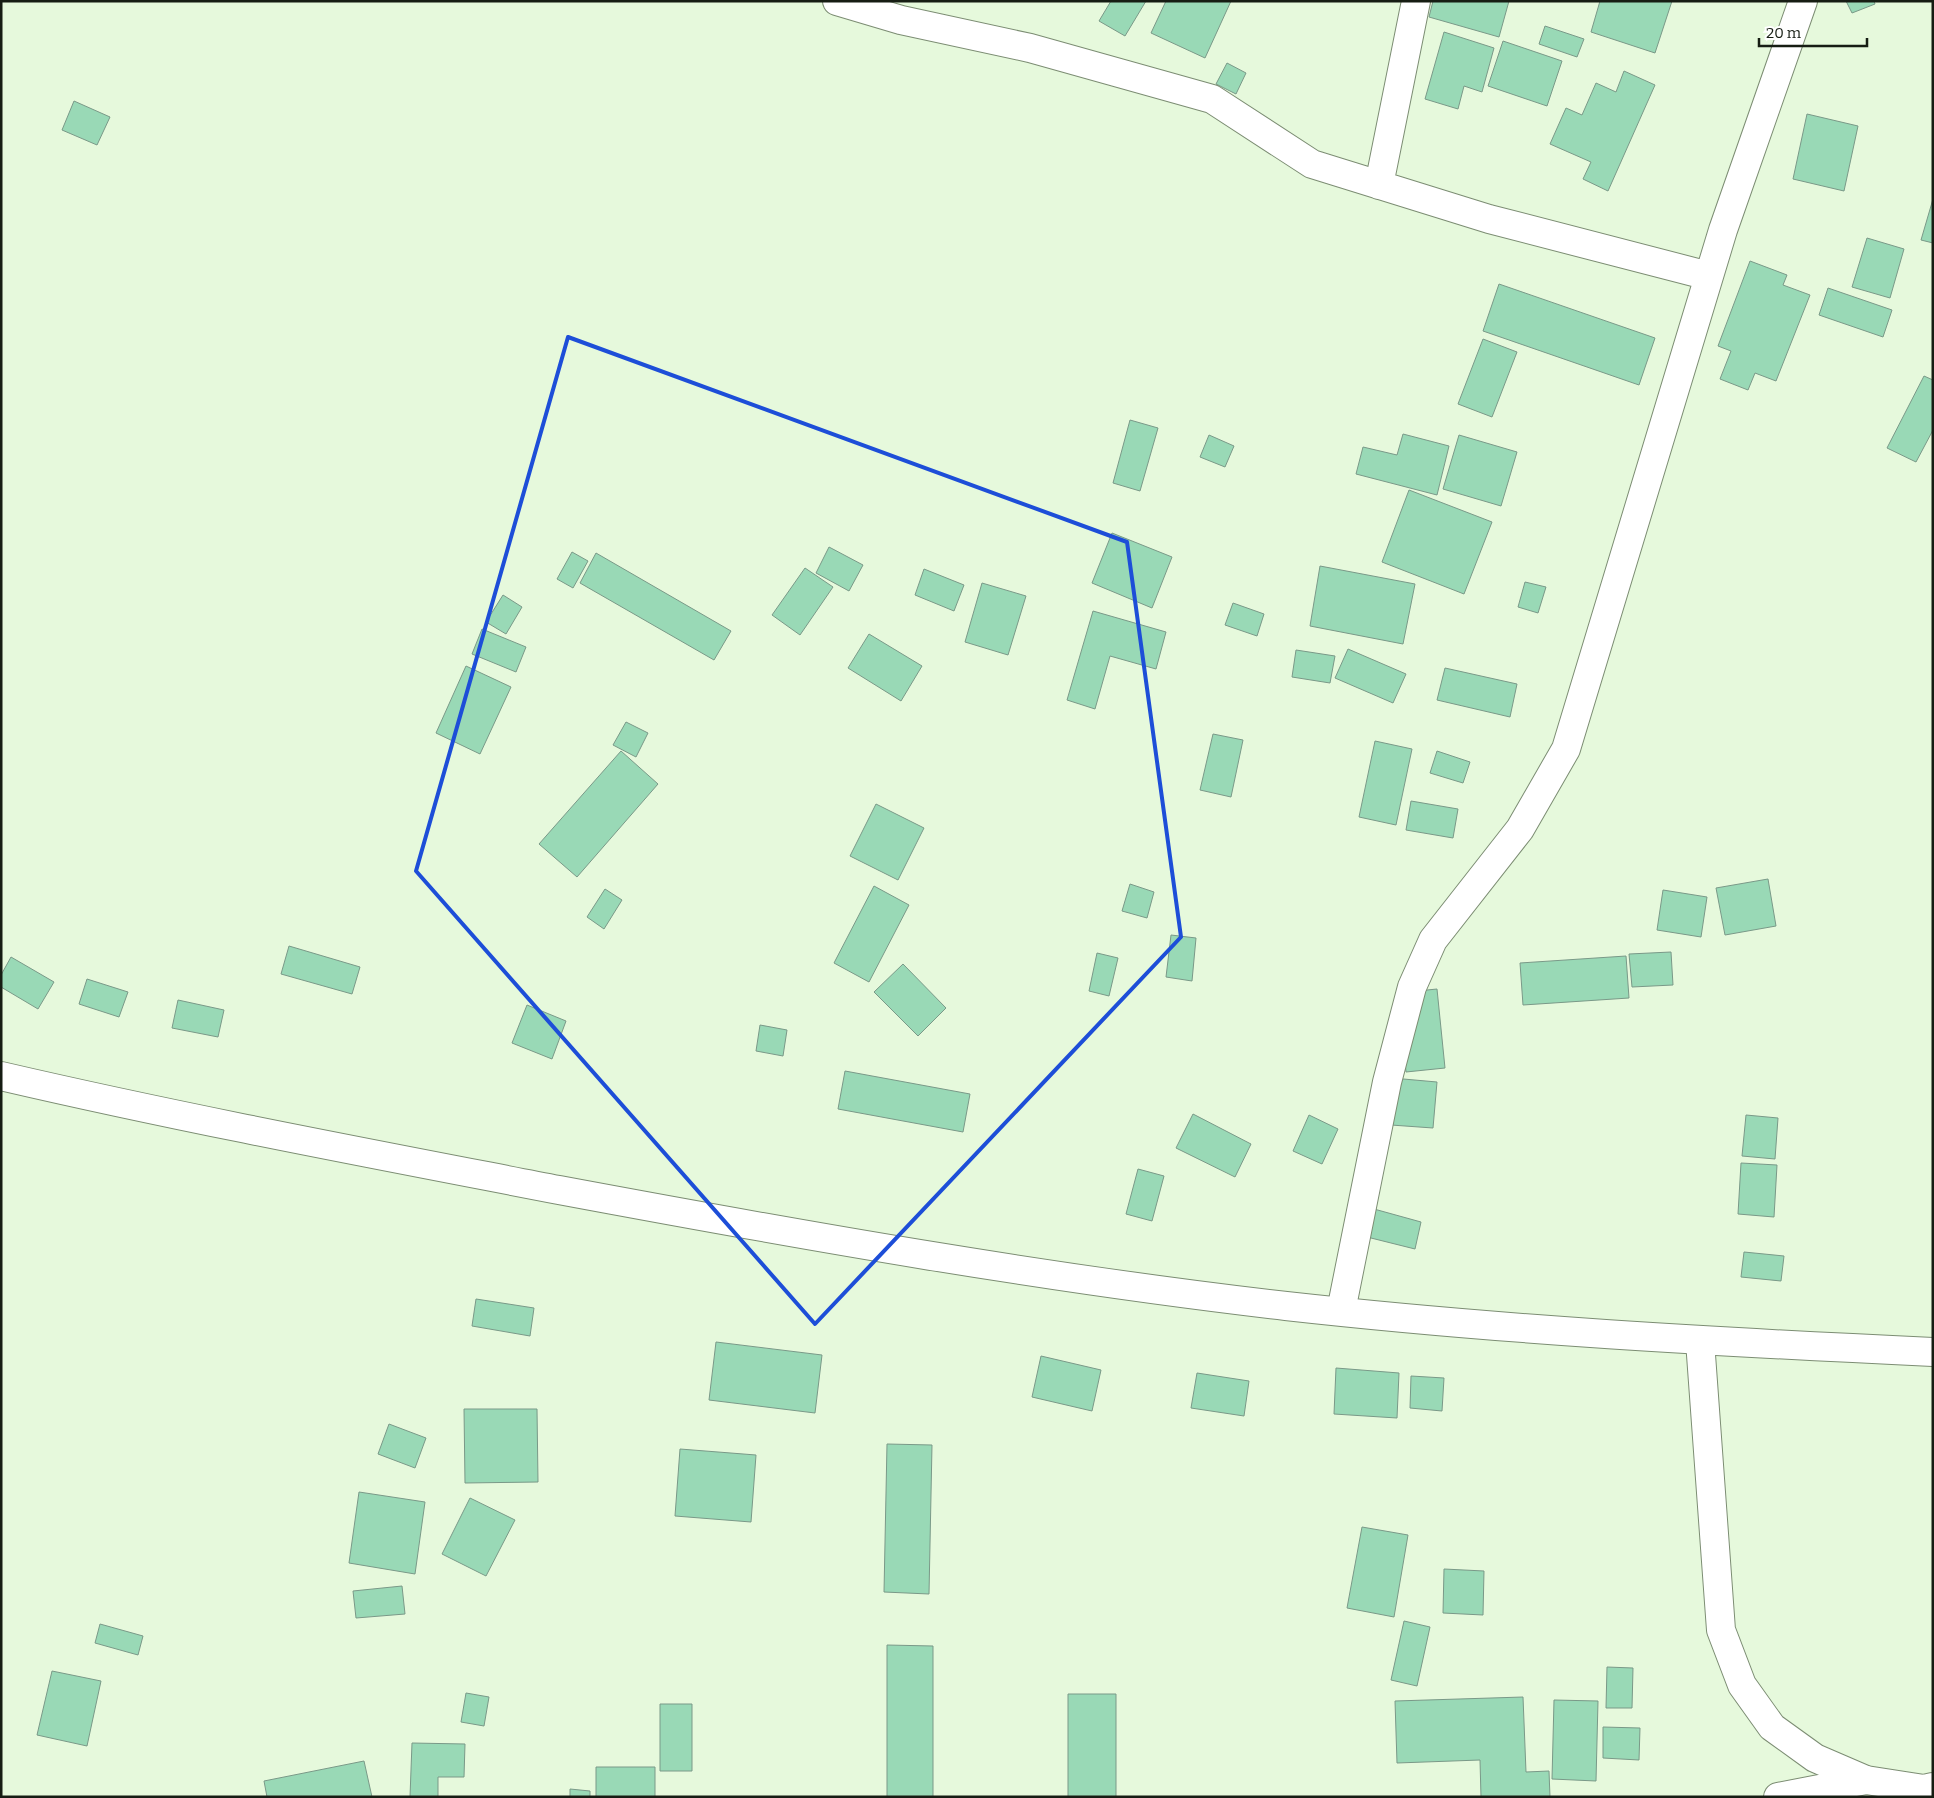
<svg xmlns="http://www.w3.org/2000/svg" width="1934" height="1798" font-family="Bitter,serif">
  <rect width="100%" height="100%" fill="#e6f9dc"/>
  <path fill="#99d9b6" stroke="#7a9988" d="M 1111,1 L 1146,1 L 1125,36 L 1099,21 Z
    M 1166,1 L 1231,1 L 1205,58 L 1151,33 Z
    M 1433,1 L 1509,1 L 1499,37 L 1429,17 Z
    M 1600,1 L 1672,1 L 1655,53 L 1591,32 Z
    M 1846,1 L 1874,1 L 1875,4 L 1852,13 Z
    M 1545,26 L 1584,39 L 1577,57 L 1539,44 Z
    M 1444,32 L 1494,48 L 1482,92 L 1464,86 L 1458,109 L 1425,99 Z
    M 1503,41 L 1562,61 L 1547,106 L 1488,86 Z
    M 1227,63 L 1246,73 L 1236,94 L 1216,84 Z
    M 1624,71 L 1655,85 L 1608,191 L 1583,179 L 1591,162 L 1550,144 L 1566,108 L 1582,115 L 1596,83 L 1616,92 Z
    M 74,101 L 110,117 L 97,145 L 62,130 Z
    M 1807,114 L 1858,126 L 1844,191 L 1793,179 Z
    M 1933,199 L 1933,243 L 1921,240 Z
    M 1867,238 L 1904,249 L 1890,298 L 1852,287 Z
    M 1750,261 L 1787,275 L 1783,285 L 1810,295 L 1776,381 L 1755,373 L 1748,390 L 1720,379 L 1731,351 L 1718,346 Z
    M 1499,284 L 1655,338 L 1639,385 L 1483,331 Z
    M 1828,288 L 1892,310 L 1883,337 L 1819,315 Z
    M 1483,339 L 1517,352 L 1492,417 L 1458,404 Z
    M 1924,376 L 1933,380 L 1933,430 L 1916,462 L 1887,448 Z
    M 1130,420 L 1158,428 L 1140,491 L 1113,483 Z
    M 1403,434 L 1449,446 L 1437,495 L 1356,474 L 1363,447 L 1397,455 Z
    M 1209,435 L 1234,446 L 1225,467 L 1200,457 Z
    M 1459,435 L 1517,452 L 1501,506 L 1443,489 Z
    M 1409,490 L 1492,522 L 1464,594 L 1382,562 Z
    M 1112,533 L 1172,557 L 1152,608 L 1092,583 Z
    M 829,547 L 863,565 L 849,591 L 816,573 Z
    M 572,552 L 588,561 L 573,588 L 557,579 Z
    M 596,553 L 731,631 L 714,660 L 580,583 Z
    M 1320,566 L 1415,584 L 1403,644 L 1310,626 Z
    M 805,568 L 833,587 L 800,635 L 772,615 Z
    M 924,569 L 964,585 L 954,611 L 915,595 Z
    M 1525,582 L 1546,587 L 1538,613 L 1518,607 Z
    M 982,583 L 1026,596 L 1008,655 L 965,642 Z
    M 503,595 L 522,607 L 506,634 L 486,622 Z
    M 1233,603 L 1264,614 L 1257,636 L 1225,625 Z
    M 1093,611 L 1166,632 L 1156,669 L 1110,656 L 1095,709 L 1067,700 Z
    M 482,629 L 526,647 L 516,672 L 472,654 Z
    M 869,634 L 922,666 L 901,701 L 848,668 Z
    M 1348,649 L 1406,674 L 1393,703 L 1335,678 Z
    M 1296,650 L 1335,656 L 1330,683 L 1292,677 Z
    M 466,666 L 511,687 L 480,754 L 436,733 Z
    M 1445,668 L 1517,684 L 1510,717 L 1437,700 Z
    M 626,722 L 648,733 L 636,757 L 613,745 Z
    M 1213,734 L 1243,740 L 1231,797 L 1200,790 Z
    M 1375,741 L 1412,749 L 1396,825 L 1359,817 Z
    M 621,751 L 658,784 L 577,877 L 539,844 Z
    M 1437,751 L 1470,762 L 1463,783 L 1430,773 Z
    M 1411,801 L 1458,809 L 1453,838 L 1406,830 Z
    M 876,804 L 924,828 L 898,880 L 850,856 Z
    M 1768,879 L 1776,926 L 1725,935 L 1716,888 Z
    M 1130,884 L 1154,892 L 1147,918 L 1122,911 Z
    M 874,886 L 909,905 L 869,982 L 834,963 Z
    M 605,889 L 622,900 L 604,929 L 587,917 Z
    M 1663,890 L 1707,897 L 1701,937 L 1657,930 Z
    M 1171,935 L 1196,938 L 1192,981 L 1166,977 Z
    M 289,946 L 360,967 L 352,994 L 281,974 Z
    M 1671,952 L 1673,985 L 1632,987 L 1629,954 Z
    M 1097,953 L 1118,958 L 1109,996 L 1089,991 Z
    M 1626,956 L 1629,998 L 1523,1005 L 1520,963 Z
    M 11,957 L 54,982 L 38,1009 L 1,987 L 1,975 Z
    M 903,964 L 946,1008 L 918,1036 L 874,992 Z
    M 87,979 L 128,992 L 119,1017 L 79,1004 Z
    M 1437,989 L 1445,1068 L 1406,1072 L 1398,993 Z
    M 178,1000 L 224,1010 L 218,1037 L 172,1028 Z
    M 527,1005 L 566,1021 L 552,1059 L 512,1043 Z
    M 760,1025 L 787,1030 L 783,1056 L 756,1051 Z
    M 845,1071 L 970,1094 L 963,1132 L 838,1109 Z
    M 1381,1077 L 1437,1082 L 1433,1128 L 1377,1124 Z
    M 1193,1114 L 1251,1144 L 1235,1177 L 1176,1148 Z
    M 1309,1115 L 1338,1129 L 1322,1164 L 1293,1151 Z
    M 1746,1115 L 1778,1118 L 1775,1159 L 1742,1156 Z
    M 1741,1163 L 1777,1165 L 1774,1217 L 1738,1214 Z
    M 1138,1169 L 1164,1176 L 1152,1221 L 1126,1214 Z
    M 1374,1209 L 1421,1222 L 1415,1249 L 1367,1237 Z
    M 1744,1252 L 1784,1256 L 1781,1281 L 1741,1277 Z
    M 476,1299 L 534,1308 L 530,1336 L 472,1326 Z
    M 716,1342 L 822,1355 L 815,1413 L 709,1400 Z
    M 1041,1356 L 1101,1370 L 1092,1411 L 1032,1397 Z
    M 1336,1368 L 1399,1373 L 1397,1418 L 1334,1414 Z
    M 1197,1373 L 1249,1381 L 1244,1416 L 1191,1408 Z
    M 1411,1376 L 1444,1378 L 1442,1411 L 1410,1408 Z
    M 464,1409 L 537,1409 L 538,1482 L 465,1483 Z
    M 389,1424 L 426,1438 L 415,1468 L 378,1454 Z
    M 887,1444 L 932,1445 L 929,1594 L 884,1592 Z
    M 680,1449 L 756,1455 L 751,1522 L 675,1516 Z
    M 359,1492 L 425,1502 L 415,1574 L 349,1563 Z
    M 470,1498 L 515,1520 L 486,1576 L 442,1554 Z
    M 1362,1527 L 1408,1535 L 1394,1617 L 1347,1608 Z
    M 1444,1569 L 1484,1571 L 1483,1615 L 1443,1613 Z
    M 402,1586 L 405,1614 L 356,1618 L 353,1591 Z
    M 1404,1621 L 1430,1627 L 1417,1686 L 1391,1680 Z
    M 100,1624 L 143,1636 L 138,1655 L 95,1643 Z
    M 887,1645 L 933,1646 L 933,1797 L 887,1797 Z
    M 1607,1667 L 1633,1668 L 1632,1708 L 1606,1708 Z
    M 52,1671 L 101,1681 L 87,1746 L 37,1735 Z
    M 466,1693 L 489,1697 L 484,1726 L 461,1722 Z
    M 1068,1694 L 1116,1694 L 1116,1797 L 1068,1797 Z
    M 1523,1697 L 1526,1772 L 1549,1771 L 1550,1797 L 1481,1797 L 1480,1760 L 1397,1763 L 1395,1701 Z
    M 1554,1700 L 1598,1701 L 1596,1781 L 1552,1779 Z
    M 660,1704 L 692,1704 L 692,1771 L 660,1771 Z
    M 1603,1727 L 1640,1728 L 1639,1760 L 1603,1758 Z
    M 412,1743 L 465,1744 L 464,1777 L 438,1777 L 438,1797 L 410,1797 Z
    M 364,1761 L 372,1797 L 267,1797 L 264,1781 Z
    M 596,1767 L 655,1767 L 655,1797 L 596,1797 Z
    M 570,1789 L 590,1791 L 590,1797 L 570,1797 Z"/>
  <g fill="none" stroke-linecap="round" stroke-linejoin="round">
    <defs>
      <path id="street" d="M 837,1 L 901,20 L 1030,48 L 1212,99 L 1312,164 L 1489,219 L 1709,276
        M 1379,185 L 1416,1
        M 1341,1311 L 1387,1082 L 1412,987 L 1433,940 L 1520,829 L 1566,749 L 1723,230 L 1803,1
        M 1778,1797 L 1866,1780"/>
      <path id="secondary" d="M 1700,1341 L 1721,1630 L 1742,1685 L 1772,1727 L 1815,1758 L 1866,1780 L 1924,1789 L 1933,1787"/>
      <path id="highway" d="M 1,1076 C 186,1119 373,1154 559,1190 C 800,1235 1043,1278 1286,1306 C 1501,1330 1717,1342 1933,1352"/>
    </defs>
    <use href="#street" stroke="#7c8d73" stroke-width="30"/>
    <use href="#secondary" stroke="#7c8d73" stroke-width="30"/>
    <use href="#highway" stroke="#7c8d73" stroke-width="30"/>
    <use href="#street" stroke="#fff" stroke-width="28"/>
    <use href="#secondary" stroke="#fff" stroke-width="28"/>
    <use href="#highway" stroke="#fff" stroke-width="28"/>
  </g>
  <path fill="none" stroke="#1d4ed8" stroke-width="4" stroke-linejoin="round" d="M 568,337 L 1127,542 L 1181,937 L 815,1324 L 416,871 Z"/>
  <rect width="1934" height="1798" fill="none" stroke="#161d13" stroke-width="5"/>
  <path d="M1759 38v8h108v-8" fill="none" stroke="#161d13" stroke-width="2.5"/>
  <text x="1766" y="38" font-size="15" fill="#161d13" stroke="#ffffff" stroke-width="4" paint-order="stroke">20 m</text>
</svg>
